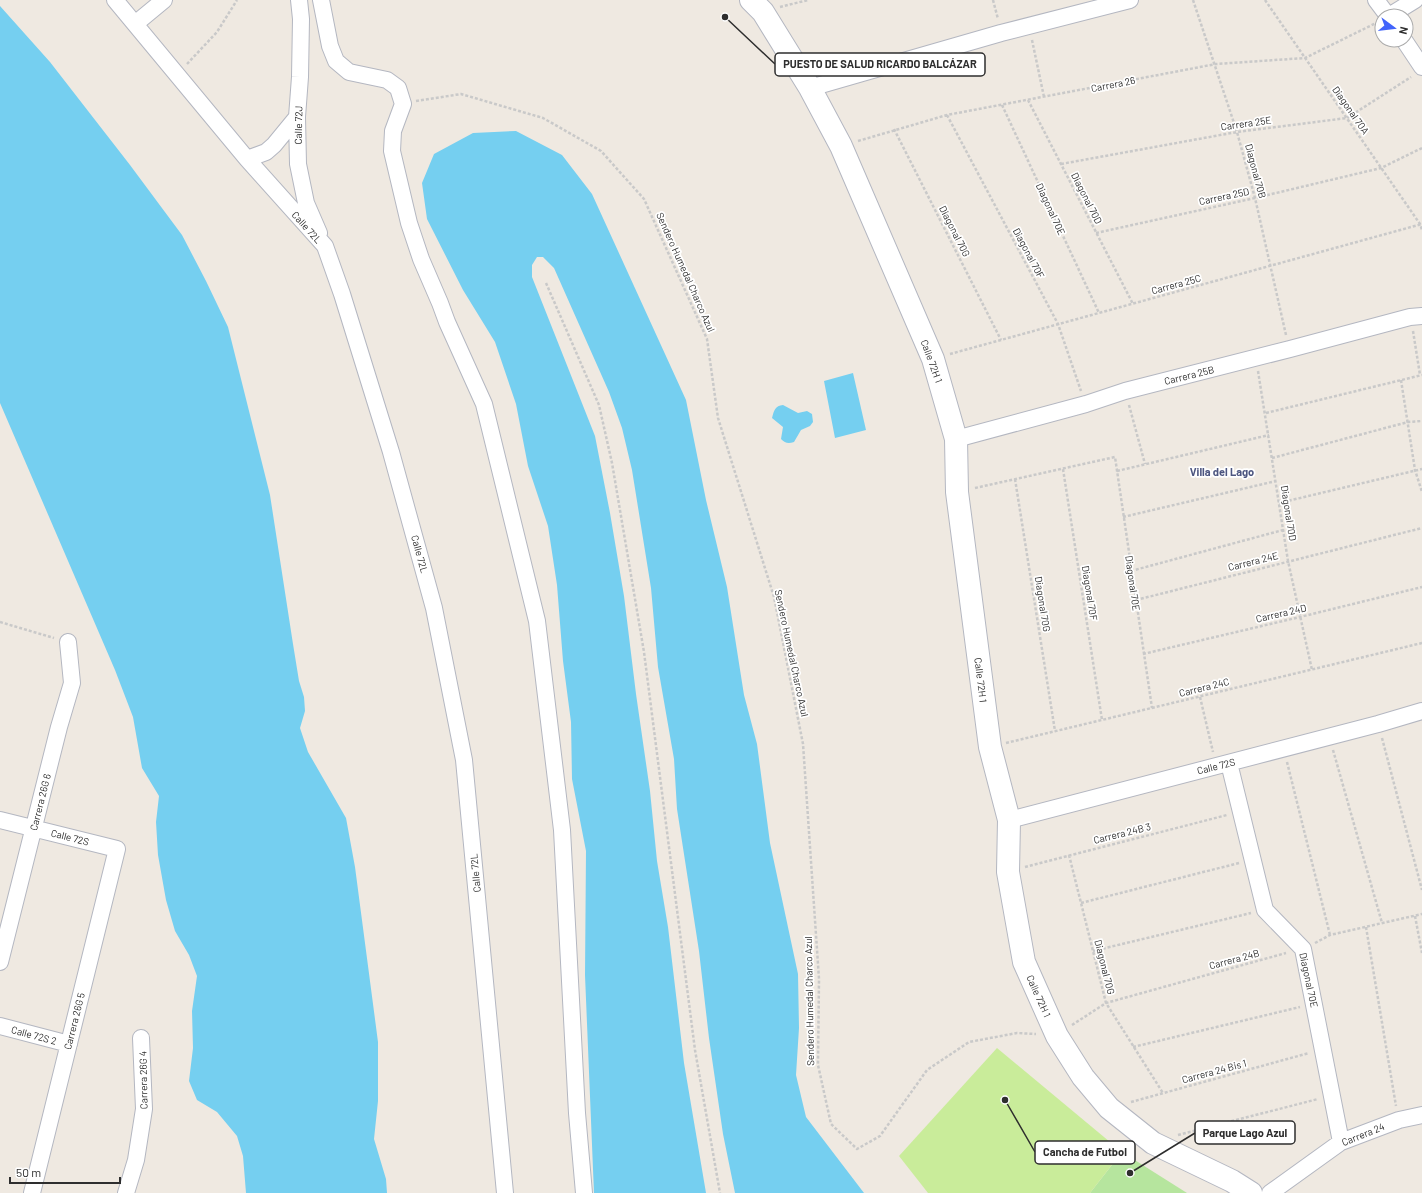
<svg xmlns="http://www.w3.org/2000/svg" width="1422" height="1193" font-family="Barlow,sans-serif">
  <rect width="100%" height="100%" fill="#efe9e1"/>
  <path fill="#b6e59e" d="M 1122,1152 L 1187,1193 L 1090,1193 Z"/>
  <path fill="#c9ec9a" d="M 997,1048 L 1122,1152 L 1090,1193 L 928,1193 L 899,1156 Z"/>
  <path fill="#75cff0" d="M 0,6 L 50,62 L 130,165 L 182,235 L 206,281 L 228,327 L 270,495 L 293,644 L 299,681 L 304,697 L 305,711 L 300,728 L 308,752 L 346,818 L 355,867 L 378,1042 L 378,1101 L 374,1139 L 386,1179 L 387,1193 L 246,1193 L 243,1156 L 237,1136 L 217,1112 L 197,1100 L 189,1081 L 193,1048 L 192,1011 L 197,976 L 189,955 L 175,931 L 166,900 L 158,855 L 156,822 L 159,796 L 142,768 L 133,717 L 115,670 L 0,403 Z
    M 516,131 L 562,155 L 592,194 L 686,400 L 706,500 L 727,587 L 744,695 L 757,744 L 770,843 L 798,974 L 799,1028 L 796,1075 L 806,1117 L 864,1193 L 735,1193 L 723,1134 L 709,1038 L 699,951 L 677,809 L 674,759 L 658,667 L 651,588 L 632,470 L 622,428 L 609,392 L 554,268 L 543,257 L 537,257 L 532,265 L 532,277 L 595,436 L 610,513 L 624,596 L 636,694 L 650,791 L 657,861 L 668,927 L 684,1063 L 706,1193 L 594,1193 L 585,975 L 586,851 L 572,779 L 571,722 L 563,661 L 557,585 L 548,526 L 528,466 L 516,404 L 495,342 L 463,290 L 427,219 L 422,183 L 434,154 L 473,133 Z
    M 853,373 L 866,430 L 835,438 L 824,381 Z
    M 783,405 L 798,413 L 807,411 L 812,414 L 813,422 L 810,426 L 801,430 L 794,442 C 788,444 785,443 781,439 L 783,427 L 772,418 C 774,410 775,406 783,405 Z"/>
  <g fill="none" stroke-linecap="round" stroke-linejoin="round">
    <defs>
      <path id="street" d="M 115,0 L 247,159 L 325,246 L 342,294 L 391,452 L 434,608 L 464,760 L 505,1193
        M 299,0 L 301,19 L 300,77 L 297,117 L 298,164 L 306,203 L 319,233
        M 321,0 L 330,46 L 336,61 L 349,72 L 387,80 L 398,88 L 403,104 L 393,131 L 392,151 L 409,223 L 421,259 L 440,303 L 447,322 L 484,404 L 537,621 L 562,830 L 577,1113 L 584,1193
        M 1376,0 L 1388,16
        M 1389,16 L 1415,0
        M 135,24 L 164,0
        M 1404,40 L 1422,67
        M 810,88 L 1001,33 L 1130,0
        M 247,159 L 266,152 L 274,145 L 297,117
        M 956,439 L 1086,404 L 1125,391 L 1290,349 L 1410,317 L 1422,316
        M 1229,763 L 1265,910 L 1303,949 L 1341,1142
        M 0,820 L 117,849 L 32,1193
        M 1009,820 L 1378,724 L 1422,711
        M 0,962 L 59,727 L 72,683 L 68,642
        M 0,1026 L 69,1044
        M 126,1193 L 136,1160 L 144,1109 L 141,1038
        M 1270,1193 L 1341,1142 L 1399,1120 L 1422,1115"/>
      <path id="secondary" d="M 751,0 L 763,12 L 810,88 L 841,146 L 933,359 L 956,439 L 957,492 L 990,747 L 1009,820 L 1008,872 L 1024,962 L 1057,1036 L 1083,1077 L 1109,1108 L 1153,1143 L 1232,1181 L 1251,1193"/>
    </defs>
    <use href="#street" stroke="#b4b7c1" stroke-width="18"/>
    <use href="#secondary" stroke="#b4b7c1" stroke-width="24"/>
    <path stroke="#c9c9c9" stroke-width="2.5" stroke-dasharray="3 2" stroke-linecap="butt" d="M 993,0 L 998,19
      M 1193,0 L 1237,132 L 1255,198 L 1286,335
      M 1265,0 L 1420,224 L 1422,230
      M 780,7 L 808,0
      M 1032,40 L 1044,97
      M 187,64 L 217,32 L 237,0
      M 1028,100 L 1133,304
      M 416,101 L 461,94 L 543,118 L 601,151 L 644,199 L 707,339 L 718,418 L 774,597 L 803,744 L 819,979 L 818,1065 L 831,1124 L 857,1149 L 880,1136 L 927,1070 L 969,1042 L 1017,1033 L 1036,1034
      M 1002,105 L 1099,313
      M 947,115 L 1058,324 L 1081,391
      M 894,129 L 1001,340
      M 858,141 L 947,115 L 1216,64 L 1305,58 L 1376,23
      M 1061,164 L 1237,132 L 1347,118 L 1411,77
      M 1096,233 L 1255,198 L 1381,168 L 1422,148
      M 546,283 L 599,405 L 612,463 L 644,652 L 695,1050 L 720,1193
      M 1413,331 L 1420,375
      M 950,354 L 1422,224
      M 1258,371 L 1288,561 L 1312,670
      M 1401,380 L 1415,470 L 1422,492
      M 1129,405 L 1145,464
      M 1266,413 L 1422,375
      M 1272,458 L 1408,422 L 1422,421
      M 1063,469 L 1102,720
      M 1117,471 L 1269,435
      M 1015,479 L 1055,731
      M 975,488 L 1115,457 L 1152,708
      M 1279,503 L 1422,469
      M 1123,517 L 1276,481
      M 1131,571 L 1283,530
      M 1136,600 L 1422,528
      M 0,622 L 54,638
      M 1143,654 L 1300,617 L 1422,587
      M 1200,697 L 1213,752
      M 1382,738 L 1422,890
      M 1006,743 L 1422,643
      M 1333,750 L 1382,923
      M 1287,762 L 1330,935
      M 1069,855 L 1106,1003 L 1163,1093
      M 1025,867 L 1227,815
      M 1081,903 L 1239,863
      M 1415,916 L 1422,953
      M 1366,927 L 1396,1106
      M 1315,943 L 1330,935 L 1422,914
      M 1093,951 L 1251,913
      M 1072,1025 L 1106,1003 L 1286,953
      M 1133,1047 L 1300,1007
      M 1131,1102 L 1309,1053
      M 1178,1135 L 1318,1099"/>
    <use href="#street" stroke="#fff" stroke-width="16"/>
    <use href="#secondary" stroke="#fff" stroke-width="22"/>
  </g>
  <g text-anchor="middle" stroke-width="3.5" stroke-linejoin="round" paint-order="stroke">
    <g font-size="10" fill="#2e2e2e" stroke="#fff">
      <text transform="translate(1113 84) rotate(-11)" y="4">Carrera 26</text>
      <text transform="translate(1351 110) rotate(55)" y="4">Diagonal 70A</text>
      <text transform="translate(1246 123) rotate(-8)" y="4">Carrera 25E</text>
      <text transform="translate(298 125) rotate(-89)" y="4">Calle 72J</text>
      <text transform="translate(1256 171) rotate(75)" y="4">Diagonal 70B</text>
      <text transform="translate(1224 196) rotate(-12)" y="4">Carrera 25D</text>
      <text transform="translate(1087 198) rotate(63)" y="4">Diagonal 70D</text>
      <text transform="translate(1051 209) rotate(65)" y="4">Diagonal 70E</text>
      <text transform="translate(307 227) rotate(48)" y="4">Calle 72L</text>
      <text transform="translate(955 231) rotate(63)" y="4">Diagonal 70G</text>
      <text transform="translate(1029 253) rotate(62)" y="4">Diagonal 70F</text>
      <text transform="translate(686 272) rotate(66)" y="4">Sendero Humedal Charco Azul</text>
      <text transform="translate(1176 284) rotate(-15)" y="4">Carrera 25C</text>
      <text transform="translate(932 361) rotate(70)" y="4">Calle 72H 1</text>
      <text transform="translate(1189 375) rotate(-14)" y="4">Carrera 25B</text>
      <text transform="translate(1289 513) rotate(81)" y="4">Diagonal 70D</text>
      <text transform="translate(420 554) rotate(75)" y="4">Calle 72L</text>
      <text transform="translate(1253 561) rotate(-14)" y="4">Carrera 24E</text>
      <text transform="translate(1133 583) rotate(82)" y="4">Diagonal 70E</text>
      <text transform="translate(1090 593) rotate(81)" y="4">Diagonal 70F</text>
      <text transform="translate(1043 604) rotate(81)" y="4">Diagonal 70G</text>
      <text transform="translate(1281 613) rotate(-13)" y="4">Carrera 24D</text>
      <text transform="translate(792 653) rotate(78)" y="4">Sendero Humedal Charco Azul</text>
      <text transform="translate(981 680) rotate(83)" y="4">Calle 72H 1</text>
      <text transform="translate(1204 687) rotate(-14)" y="4">Carrera 24C</text>
      <text transform="translate(1216 766) rotate(-14)" y="4">Calle 72S</text>
      <text transform="translate(40 802) rotate(-76)" y="4">Carrera 26G 6</text>
      <text transform="translate(1122 833) rotate(-14)" y="4">Carrera 24B 3</text>
      <text transform="translate(70 837) rotate(14)" y="4">Calle 72S</text>
      <text transform="translate(475 873) rotate(-95)" y="4">Calle 72L</text>
      <text transform="translate(1234 959) rotate(-15)" y="4">Carrera 24B</text>
      <text transform="translate(1105 967) rotate(76)" y="4">Diagonal 70G</text>
      <text transform="translate(1309 980) rotate(78)" y="4">Diagonal 70E</text>
      <text transform="translate(1039 996) rotate(66)" y="4">Calle 72H 1</text>
      <text transform="translate(809 1001) rotate(-91)" y="4">Sendero Humedal Charco Azul</text>
      <text transform="translate(74 1021) rotate(-76)" y="4">Carrera 26G 5</text>
      <text transform="translate(34 1035) rotate(15)" y="4">Calle 72S 2</text>
      <text transform="translate(1214 1071) rotate(-15)" y="4">Carrera 24 Bis 1</text>
      <text transform="translate(143 1080) rotate(-91)" y="4">Carrera 26G 4</text>
      <text transform="translate(1363 1134) rotate(-22)" y="4">Carrera 24</text>
    </g>
    <g font-size="11" font-weight="bold" fill="#4d5680" stroke="#fff">
      <text x="1222" y="476">Villa del Lago</text>
    </g>
  </g>
  <path fill="none" stroke="#2e2e2e" stroke-width="1.5" d="M725 17L775 64M1130 1173L1195 1133M1005 1100L1035 1152"/>
  <g fill="#2e2e2e" stroke="#fff" stroke-width="1.5">
    <circle cx="725" cy="17" r="4"/>
    <circle cx="1130" cy="1173" r="4"/>
    <circle cx="1005" cy="1100" r="4"/>
  </g>
  <g fill="#fff" stroke="#2e2e2e" stroke-width="1.5">
    <rect x="775" y="53" width="210" height="23" rx="4"/>
    <rect x="1195" y="1121" width="100" height="23" rx="4"/>
    <rect x="1035" y="1141" width="100" height="23" rx="4"/>
  </g>
  <g font-size="11" text-anchor="middle" font-weight="bold" fill="#2e2e2e">
    <text x="880" y="68">PUESTO DE SALUD RICARDO BALCÁZAR</text>
    <text x="1245" y="1137">Parque Lago Azul</text>
    <text x="1085" y="1156">Cancha de Futbol</text>
  </g>
  <g transform="translate(1394 28) rotate(105)"><circle r="19" fill="#ffffff" stroke="#ababab"/>
  <path d="M0-3L7 15L0 10L-7 15Z" fill="#4264fb"/>
  <text y="-6" font-size="11" font-weight="bold" text-anchor="middle" fill="#2e2e2e">N</text>
  </g>
  <path d="M10 1177v6h110v-6" fill="none" stroke="#2e2e2e" stroke-width="2"/>
  <text x="16" y="1177" font-size="12" fill="#2e2e2e" stroke="#ffffff" stroke-width="3" paint-order="stroke">50 m</text>
</svg>
